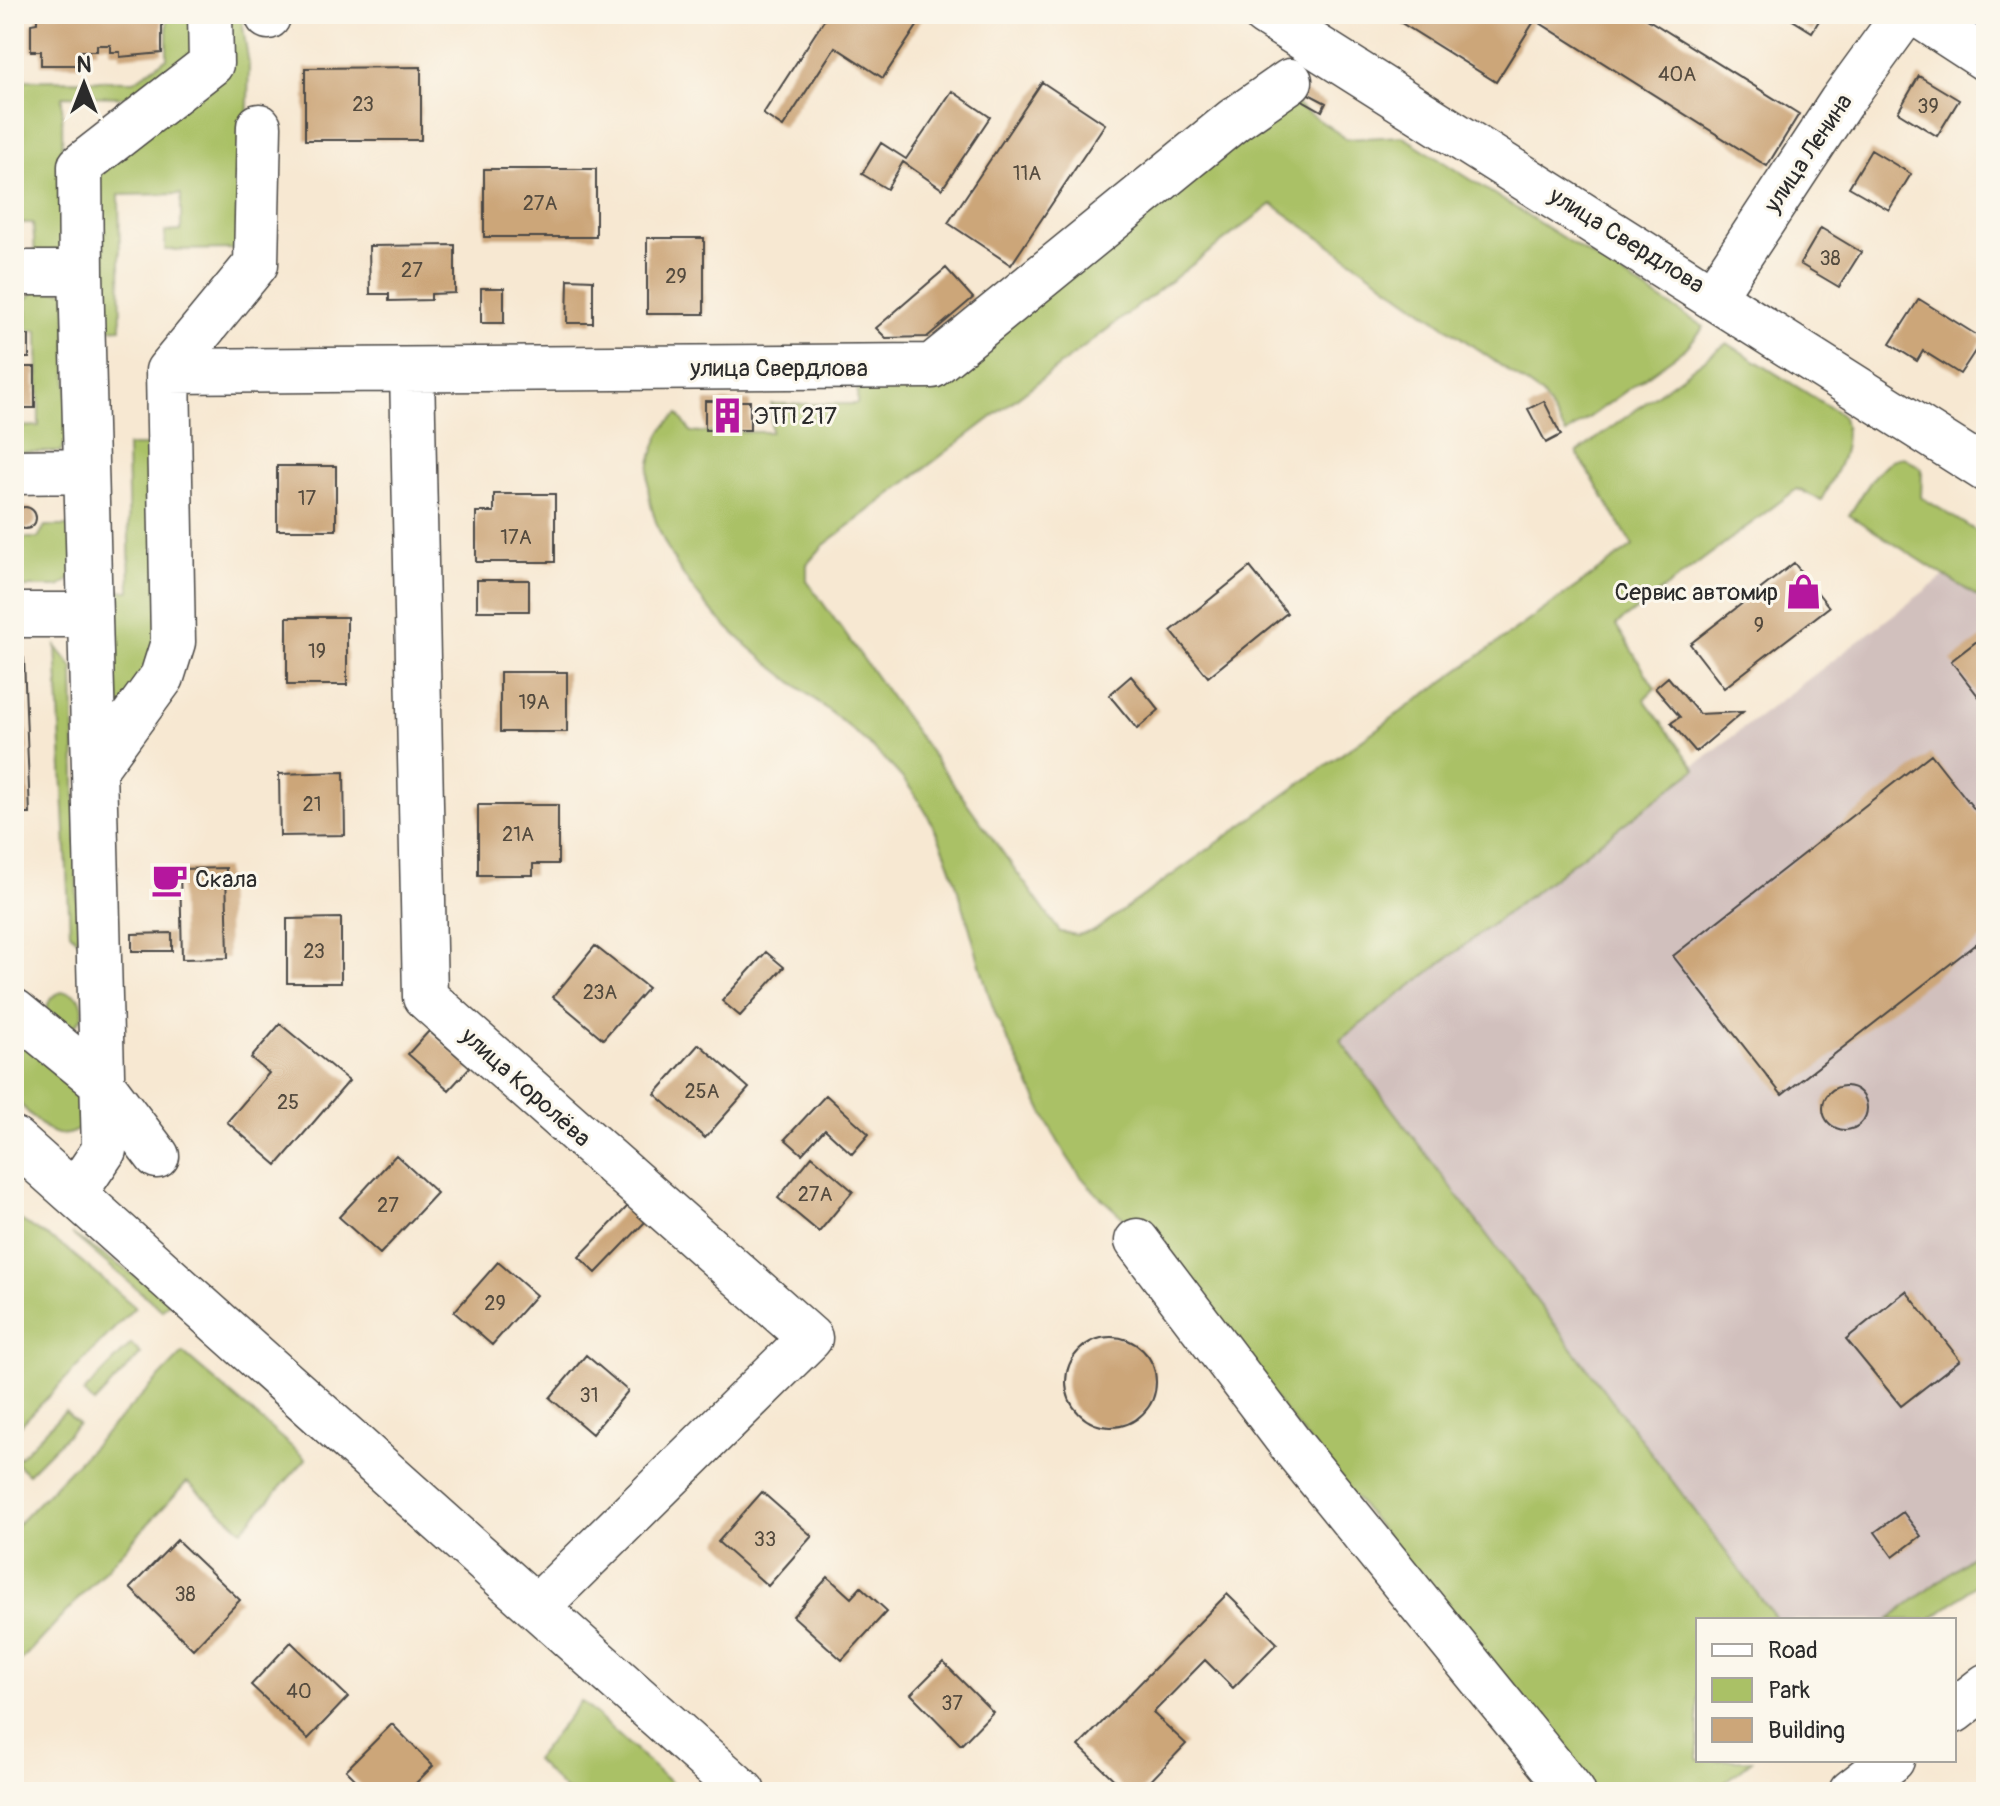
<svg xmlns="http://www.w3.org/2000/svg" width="2000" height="1806" font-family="Pangolin,sans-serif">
  <rect width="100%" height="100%" fill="#fbf7ec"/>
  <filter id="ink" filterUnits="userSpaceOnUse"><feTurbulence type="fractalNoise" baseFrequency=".0125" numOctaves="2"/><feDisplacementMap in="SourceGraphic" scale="16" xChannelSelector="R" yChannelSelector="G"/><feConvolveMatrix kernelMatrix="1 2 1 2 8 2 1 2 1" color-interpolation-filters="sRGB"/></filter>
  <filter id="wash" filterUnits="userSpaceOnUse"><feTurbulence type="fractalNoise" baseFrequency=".006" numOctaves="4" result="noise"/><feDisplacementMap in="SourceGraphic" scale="32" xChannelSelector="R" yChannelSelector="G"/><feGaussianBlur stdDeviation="1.8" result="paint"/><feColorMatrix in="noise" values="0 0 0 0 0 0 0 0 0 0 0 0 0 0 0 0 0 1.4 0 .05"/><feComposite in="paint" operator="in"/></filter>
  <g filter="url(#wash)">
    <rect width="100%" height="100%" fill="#f7e8d2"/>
    <path fill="#d1c0bd" d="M 1947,574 L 1986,579 L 1986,1578 L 1932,1620 L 1769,1620 L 1332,1040 Z"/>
    <path fill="#aac166" stroke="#6a7648" stroke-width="2" d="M 14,14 L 23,14 L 24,80 L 134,81 L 167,58 L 167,14 L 198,14 L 199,52 L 144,97 L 62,96 L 63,260 L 35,254 L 33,223 L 14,223 Z
      M 227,14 L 241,14 L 249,65 L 244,249 L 165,250 L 165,232 L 181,231 L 181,194 L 119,195 L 121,328 L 101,329 L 99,174 Z
      M 1282,95 L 1347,139 L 1402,136 L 1704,327 L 1686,348 L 1566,434 L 1542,395 L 1272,204 L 824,545 L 807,564 L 807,581 L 1060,932 L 1077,935 L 1094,931 L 1633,546 L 1577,453 L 1727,343 L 1842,415 C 1854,445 1835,474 1821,500 L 1797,489 L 1616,625 L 1655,688 L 1644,699 L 1696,769 L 1340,1040 L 1777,1620 L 1698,1620 L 1698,1760 L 1753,1760 L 1713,1792 L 1594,1792 L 1140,1233 C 1120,1214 1096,1196 1079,1174 C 1055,1142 1039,1104 1022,1068 C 1012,1048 1000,1028 993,1007 C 966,929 954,831 894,769 C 816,686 705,641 659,530 C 650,507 644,483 651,459 C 657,439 661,427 678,414 L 691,432 L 771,432 L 771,404 L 857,404 L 858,373 L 934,371 Z
      M 35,291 L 66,291 L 68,438 L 61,452 L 14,452 L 14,427 L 39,426 L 38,331 L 27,330 L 27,299 Z
      M 127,446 L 157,446 L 162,639 L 124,713 L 108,710 L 104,590 L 130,591 Z
      M 1904,457 L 1922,469 L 1921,497 L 1986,537 L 1986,602 L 1849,515 C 1862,497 1879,458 1904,457 Z
      M 45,526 L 75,526 L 72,578 L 59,587 L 14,587 L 14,538 L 38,538 Z
      M 56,646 L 73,668 L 78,941 L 70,932 Z
      M47 1010a18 18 0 1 1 36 0a18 18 0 1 1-36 0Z
      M 14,1034 L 80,1081 L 83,1126 C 55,1150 35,1118 14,1098 Z
      M 14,1216 L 66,1248 L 135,1307 L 14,1432 Z
      M 72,1234 L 171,1300 L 162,1310 Z
      M 131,1344 L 141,1354 L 94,1403 L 83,1393 Z
      M 183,1353 L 306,1459 L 242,1530 L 187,1482 L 14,1668 L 14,1528 Z
      M 65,1411 L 78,1424 L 28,1474 L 15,1462 Z
      M 1986,1545 L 1986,1577 L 1930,1620 L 1888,1620 Z
      M 581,1701 L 681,1792 L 567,1792 L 535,1760 Z"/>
    <g id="blocks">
      <path fill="#cca679" d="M 37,14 L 162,14 L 162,53 L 120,57 L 120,52 L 110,52 L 110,45 L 97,45 L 97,51 L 80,51 L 80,65 L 41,65 L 41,51 L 31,51 L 31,24 L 37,23 Z
        M 828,14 L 925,14 L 883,78 L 835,47 L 783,127 L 763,114 Z
        M 1387,14 L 1639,14 L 1799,114 L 1767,166 L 1535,20 L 1496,82 Z
        M 1783,14 L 1823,14 L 1812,32 Z
        M 1970,14 L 1986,14 L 1986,23 Z
        M 421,67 L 421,140 L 305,140 L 305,68 Z
        M 1919,76 L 1959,100 L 1937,136 L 1898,112 Z
        M 1042,82 L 1105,124 L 1011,265 L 948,223 Z
        M 952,91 L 990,117 L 942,189 L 903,162 L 887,189 L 862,174 L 881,143 L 906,159 Z
        M 1303,91 L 1326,103 L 1322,111 L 1299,98 Z
        M 1871,150 L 1911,174 L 1889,210 L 1849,187 Z
        M 484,169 L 596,169 L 596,237 L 484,237 Z
        M 1821,228 L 1861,252 L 1839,287 L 1800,264 Z
        M 647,238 L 704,238 L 704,314 L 647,314 Z
        M 455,245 L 455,293 L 431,294 L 431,300 L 389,301 L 389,294 L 370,294 L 369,246 Z
        M 946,268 L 973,298 L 927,337 L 886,338 L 876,328 Z
        M 568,279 L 593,280 L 593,323 L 567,323 Z
        M 481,288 L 504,288 L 504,323 L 481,323 Z
        M 1919,299 L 1983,339 L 1960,374 L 1923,351 L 1917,361 L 1890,344 Z
        M 14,302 L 19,302 L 19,328 L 14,328 Z
        M 14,335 L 29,335 L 29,358 L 14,358 Z
        M 14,367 L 35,367 L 35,408 L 18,408 L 18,414 L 14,414 Z
        M 705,401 L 750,401 L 750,430 L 705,430 Z
        M 1544,401 L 1561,435 L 1546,443 L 1528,409 Z
        M 277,466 L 336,466 L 336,530 L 277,530 Z
        M 494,494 L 555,494 L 555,562 L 476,562 L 476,512 L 494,512 Z
        M14 518a11 11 0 1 1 22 0a11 11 0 1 1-22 0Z
        M 1794,563 L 1829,607 L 1724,688 L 1690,644 Z
        M 1250,567 L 1287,613 L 1208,677 L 1171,631 Z
        M 477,580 L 529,580 L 529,611 L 477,611 Z
        M 287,617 L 347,617 L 347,685 L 287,685 Z
        M 1981,638 L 1986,644 L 1986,706 L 1951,661 Z
        M 24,658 L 30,814 L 14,814 L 14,659 Z
        M 500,672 L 567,672 L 567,732 L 500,732 Z
        M 1131,676 L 1159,710 L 1137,729 L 1109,695 Z
        M 1668,677 L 1699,714 L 1743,712 L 1696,752 L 1671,723 L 1680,717 L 1655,688 Z
        M 1931,754 L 1986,824 L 1986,936 L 1782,1095 L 1673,956 Z
        M 344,772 L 345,835 L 280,836 L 279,774 Z
        M 478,805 L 558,805 L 558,864 L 533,864 L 533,875 L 478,875 Z
        M 226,868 L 228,958 L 182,959 L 180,869 Z
        M 341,918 L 341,983 L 287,983 L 287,919 Z
        M 172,933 L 172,951 L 132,951 L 132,934 Z
        M 595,946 L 648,988 L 603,1039 L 553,997 Z
        M 766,952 L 784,967 L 740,1016 L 722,1001 Z
        M 280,1024 L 349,1081 L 277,1165 L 227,1122 L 269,1073 L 251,1058 Z
        M 429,1031 L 470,1067 L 449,1090 L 408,1054 Z
        M 699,1044 L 749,1088 L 705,1138 L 655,1094 Z
        M1823 1108a22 22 0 1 1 44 0a22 22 0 1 1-44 0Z
        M 826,1095 L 869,1134 L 852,1154 L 825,1129 L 802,1154 L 785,1139 Z
        M 396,1155 L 437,1193 L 380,1254 L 339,1217 Z
        M 812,1156 L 853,1191 L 819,1232 L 778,1198 Z
        M 628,1206 L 645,1222 L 596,1273 L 579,1257 Z
        M 498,1262 L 536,1295 L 492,1345 L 454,1312 Z
        M 1906,1291 L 1960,1360 L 1901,1406 L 1846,1339 Z
        M1066 1382a45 45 0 1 1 90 0a45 45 0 1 1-90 0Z
        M 586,1355 L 628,1391 L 592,1434 L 550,1398 Z
        M 762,1492 L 812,1536 L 768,1586 L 718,1542 Z
        M 1903,1512 L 1921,1536 L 1893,1557 L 1875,1532 Z
        M 177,1540 L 240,1600 L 193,1649 L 130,1588 Z
        M 828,1577 L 851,1598 L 861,1587 L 887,1611 L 842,1660 L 793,1616 Z
        M 1227,1594 L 1277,1643 L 1233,1688 L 1205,1660 L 1153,1713 L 1186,1744 L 1140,1792 L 1127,1792 L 1079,1746 Z
        M 291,1642 L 348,1697 L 308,1739 L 251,1685 Z
        M 943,1662 L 993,1712 L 961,1745 L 911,1694 Z
        M 392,1724 L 433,1766 L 407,1792 L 368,1792 L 346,1770 Z"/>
    </g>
  </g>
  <g filter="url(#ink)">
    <use href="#blocks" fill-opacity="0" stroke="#4a4744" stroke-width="2"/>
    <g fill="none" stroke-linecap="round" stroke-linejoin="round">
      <defs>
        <path id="minor" d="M 1917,14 L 1986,59
          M 268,17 L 269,14
          M 14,273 L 81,273 L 80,166 L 211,64 L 210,14
          M 1714,295 L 1841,102 L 1905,14
          M 412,370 L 425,997 L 810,1338 L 537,1607
          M 168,371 L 932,366 L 1234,120 L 1290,81
          M 14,472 L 86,471
          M 14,615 L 88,615
          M 95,769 L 162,677 L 173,642 L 168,371 L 256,264 L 259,126
          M 14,1011 L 100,1081 L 157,1156
          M 75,1193 L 104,1150 L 81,273
          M 1137,1241 L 1289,1442 L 1573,1792"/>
        <path id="major" d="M 1265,14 L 1986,470
          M 14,1140 L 743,1792
          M 1954,1711 L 1986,1686
          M 1851,1792 L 1892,1760"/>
      </defs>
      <use href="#minor" stroke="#4a4744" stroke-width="47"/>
      <use href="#major" stroke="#4a4744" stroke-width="47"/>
      <use href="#minor" stroke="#fff" stroke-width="44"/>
      <use href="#major" stroke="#fff" stroke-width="44"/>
    </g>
  </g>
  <defs>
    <symbol id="building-bare" viewBox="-9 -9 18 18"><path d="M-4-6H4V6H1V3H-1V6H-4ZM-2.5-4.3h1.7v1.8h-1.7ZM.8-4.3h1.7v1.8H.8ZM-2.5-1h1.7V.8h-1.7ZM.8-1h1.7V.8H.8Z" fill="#b5179e" stroke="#fbf7ec" stroke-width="2.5" paint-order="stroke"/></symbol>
    <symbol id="shop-bare" viewBox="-9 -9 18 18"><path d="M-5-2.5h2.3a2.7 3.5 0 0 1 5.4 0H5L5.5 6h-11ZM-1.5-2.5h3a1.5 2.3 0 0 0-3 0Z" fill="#b5179e" stroke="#fbf7ec" stroke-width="2.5" paint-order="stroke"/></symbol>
    <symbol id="cafe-bare" viewBox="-9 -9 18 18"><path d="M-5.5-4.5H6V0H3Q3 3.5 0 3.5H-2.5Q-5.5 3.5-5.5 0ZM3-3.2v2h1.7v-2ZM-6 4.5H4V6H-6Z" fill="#b5179e" stroke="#fbf7ec" stroke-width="2.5" paint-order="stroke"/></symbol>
  </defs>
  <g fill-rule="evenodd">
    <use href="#building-bare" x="702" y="390" width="51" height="51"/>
    <use href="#shop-bare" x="1778" y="566" width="51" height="51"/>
    <use href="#cafe-bare" x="144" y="854" width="51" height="51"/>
  </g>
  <g text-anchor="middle" stroke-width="6" stroke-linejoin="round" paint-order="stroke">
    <g font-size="20" fill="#534a3e">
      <text x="1677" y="81">40А</text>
      <text x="363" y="111">23</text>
      <text x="1928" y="113">39</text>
      <text x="1027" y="180">11А</text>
      <text x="540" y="210">27А</text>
      <text x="1830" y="265">38</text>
      <text x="412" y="277">27</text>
      <text x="676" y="283">29</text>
      <text x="307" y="505">17</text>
      <text x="516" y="544">17А</text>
      <text x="1759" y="632">9</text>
      <text x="317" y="658">19</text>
      <text x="534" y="709">19А</text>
      <text x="312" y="811">21</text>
      <text x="518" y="841">21А</text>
      <text x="314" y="958">23</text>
      <text x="600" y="999">23А</text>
      <text x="702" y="1098">25А</text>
      <text x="288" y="1109">25</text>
      <text x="815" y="1201">27А</text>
      <text x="388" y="1212">27</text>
      <text x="495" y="1310">29</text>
      <text x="589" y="1402">31</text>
      <text x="765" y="1546">33</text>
      <text x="185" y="1601">38</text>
      <text x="299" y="1698">40</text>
      <text x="952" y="1710">37</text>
    </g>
    <g font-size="24" fill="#2b2b2b" stroke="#fbf7ec">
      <text transform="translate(1808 153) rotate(-56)" y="8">улица Ленина</text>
      <text transform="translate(1627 240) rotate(32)" y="8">улица Свердлова</text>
      <text x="779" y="376">улица Свердлова</text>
      <text transform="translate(526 1087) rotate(42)" y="8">улица Королёва</text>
    </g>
    <g font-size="24" fill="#2b2b2b" stroke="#fbf7ec" text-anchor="start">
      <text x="754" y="424">ЭТП 217</text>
      <text x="1778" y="600" text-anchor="end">Сервис автомир</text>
      <text x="195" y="887">Скала</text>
    </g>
  </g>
  <rect width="2000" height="1806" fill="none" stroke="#fbf7ec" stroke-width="48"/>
  <rect x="1696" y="1618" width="260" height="144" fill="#fbf7ec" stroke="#a8a59f" stroke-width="2"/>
  <rect x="1712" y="1644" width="40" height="12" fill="#ffffff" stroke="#a8a59f" stroke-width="2"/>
  <text x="1768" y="1658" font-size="24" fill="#2b2b2b">Road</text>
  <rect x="1712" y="1678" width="40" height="24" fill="#aac166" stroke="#a8a59f" stroke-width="2"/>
  <text x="1768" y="1698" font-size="24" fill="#2b2b2b">Park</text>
  <rect x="1712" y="1718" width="40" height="24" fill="#cca679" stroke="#a8a59f" stroke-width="2"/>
  <text x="1768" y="1738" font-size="24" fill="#2b2b2b">Building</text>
  <g transform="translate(84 84)" stroke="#fbf7ec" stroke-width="6" paint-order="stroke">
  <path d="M0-6L14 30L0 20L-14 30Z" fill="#2b2b2b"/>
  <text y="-12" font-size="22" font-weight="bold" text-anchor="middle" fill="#2b2b2b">N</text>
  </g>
</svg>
